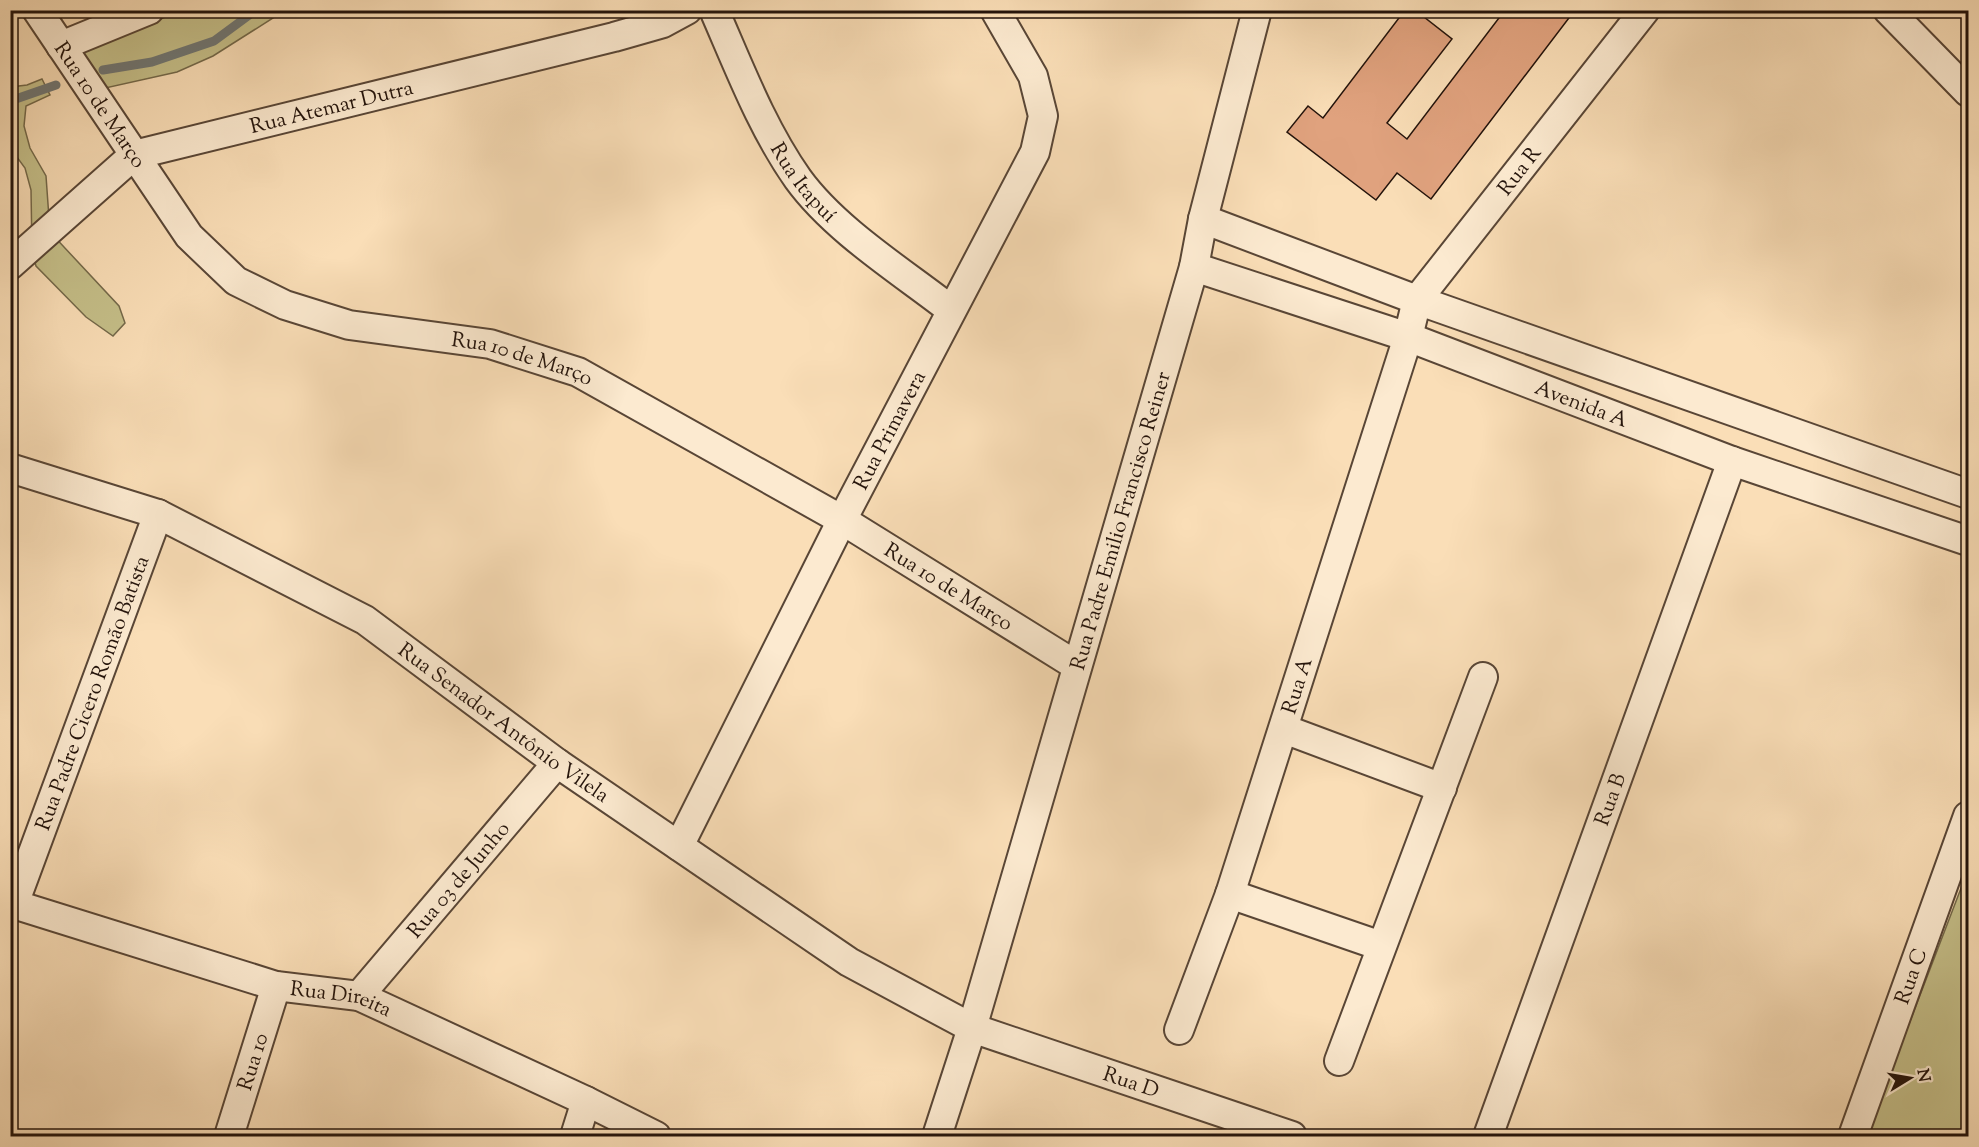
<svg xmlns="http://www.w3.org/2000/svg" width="1979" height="1147" font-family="'Sorts Mill Goudy',serif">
  <rect width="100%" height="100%" fill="#fadeb7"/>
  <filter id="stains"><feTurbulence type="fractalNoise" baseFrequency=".00333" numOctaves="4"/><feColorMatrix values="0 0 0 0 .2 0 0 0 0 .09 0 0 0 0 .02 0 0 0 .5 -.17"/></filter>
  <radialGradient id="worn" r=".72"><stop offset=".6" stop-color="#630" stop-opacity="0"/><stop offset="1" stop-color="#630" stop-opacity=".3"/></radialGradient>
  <path fill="#c5bf89" stroke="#74694a" stroke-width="1.5" d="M 180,11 L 284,11 L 213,56 L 177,72 L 101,89 L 82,51 Z
    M 42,79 L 50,95 L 26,106 L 24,126 L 30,148 L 46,176 L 50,232 L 119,306 L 125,323 L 113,336 L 86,317 L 36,266 L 32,252 L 31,190 L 25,168 L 11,149 L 11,87 L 27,85 Z
    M 1968,870 L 1968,1136 L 1866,1136 Z"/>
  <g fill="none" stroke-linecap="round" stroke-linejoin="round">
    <path stroke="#707774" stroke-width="9" d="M 103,70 L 152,62 L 214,41 L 256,10
      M 10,101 L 56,85"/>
  </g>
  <path fill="#e0a27e" stroke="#23130b" stroke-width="1.5" d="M 1405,10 L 1415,10 L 1452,39 L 1387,123 L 1407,139 L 1505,10 L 1575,10 L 1431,199 L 1397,173 L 1376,200 L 1287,132 L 1308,106 L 1323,118 Z"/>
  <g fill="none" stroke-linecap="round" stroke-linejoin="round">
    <defs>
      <g id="minor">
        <path id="s1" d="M 37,10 L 189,236 L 236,281 L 285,305 L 349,325 L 490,344 L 578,372 L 842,520 L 1077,666"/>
        <path id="s2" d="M 714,10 C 739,67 762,128 798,179 C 835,230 901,271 951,310"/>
        <path d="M 1888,10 L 1968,92"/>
        <path d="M 61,46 L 149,10"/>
        <path d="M 1203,219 L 1417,300 L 1968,494"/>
        <path id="s3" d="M 10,265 L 134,155 L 614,37 L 663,23 L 687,10"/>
        <path id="s4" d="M 1194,267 L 1408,337 L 1732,461 L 1968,541"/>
        <path id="s5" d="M 10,468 L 158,514 L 365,620 L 557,763 L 849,962 L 972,1028 L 1292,1136"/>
        <path d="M 1284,729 L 1442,788"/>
        <path id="s6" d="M 679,846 L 842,520 L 1035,152 L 1043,116 L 1033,76 L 995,10"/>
        <path d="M 1230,894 L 1381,946"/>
        <path id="s7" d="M 10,903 L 276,986 L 359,996 L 586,1101 L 656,1136"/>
        <path id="s8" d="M 14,904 L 158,514"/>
        <path id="s9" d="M 359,996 L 557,763"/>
        <path id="s10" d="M 1179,1030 L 1230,894 L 1408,337 L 1417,300 L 1645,10"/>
        <path d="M 1339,1061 L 1483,677"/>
        <path id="s11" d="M 229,1136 L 276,986"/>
        <path d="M 575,1136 L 586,1101"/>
        <path id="s12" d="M 937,1136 L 972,1028 L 1194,267 L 1203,219 L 1257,10"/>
        <path id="s13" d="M 1488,1136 L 1732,461"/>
        <path id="s14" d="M 1853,1136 L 1968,816"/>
      </g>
    </defs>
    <use href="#minor" stroke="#594636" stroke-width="32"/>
    <use href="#minor" stroke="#fcead0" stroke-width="28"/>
  </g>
  <g text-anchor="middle" stroke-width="5" stroke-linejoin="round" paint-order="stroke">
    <g font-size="21" fill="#23130b" stroke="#fcead0">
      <text dy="7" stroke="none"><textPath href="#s1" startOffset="114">Rua 10 de Março</textPath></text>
      <text dy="7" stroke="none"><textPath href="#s3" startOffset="369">Rua Atemar Dutra</textPath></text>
      <text dy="7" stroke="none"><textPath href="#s10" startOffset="933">Rua R</textPath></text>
      <text dy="7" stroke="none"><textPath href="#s2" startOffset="195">Rua Itapuí</textPath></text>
      <text dy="7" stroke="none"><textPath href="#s1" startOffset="636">Rua 10 de Março</textPath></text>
      <text dy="7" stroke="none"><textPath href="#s4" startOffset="411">Avenida A</textPath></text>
      <text dy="7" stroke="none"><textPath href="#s6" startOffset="466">Rua Primavera</textPath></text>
      <text dy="7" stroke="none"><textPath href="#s12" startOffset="642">Rua Padre Emilio Francisco Reiner</textPath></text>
      <text dy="7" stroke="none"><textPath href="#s1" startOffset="1122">Rua 10 de Março</textPath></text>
      <text dy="7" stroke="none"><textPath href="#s10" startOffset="364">Rua A</textPath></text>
      <text dy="7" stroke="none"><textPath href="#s8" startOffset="225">Rua Padre Cicero Romão Batista</textPath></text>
      <text dy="7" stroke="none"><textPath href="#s5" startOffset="560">Rua Senador Antônio Vilela</textPath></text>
      <text dy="7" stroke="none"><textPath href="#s13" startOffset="358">Rua B</textPath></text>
      <text dy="7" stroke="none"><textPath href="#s9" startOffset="153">Rua 03 de Junho</textPath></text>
      <text dy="7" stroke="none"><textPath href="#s14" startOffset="170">Rua C</textPath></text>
      <text dy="7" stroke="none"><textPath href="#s7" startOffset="345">Rua Direita</textPath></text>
      <text dy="7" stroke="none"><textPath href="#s11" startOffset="78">Rua 10</textPath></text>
      <text dy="7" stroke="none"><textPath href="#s5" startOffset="1288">Rua D</textPath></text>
    </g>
  </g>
  <rect width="1979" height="1147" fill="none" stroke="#fadeb7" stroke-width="36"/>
  <rect x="12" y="12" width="1955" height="1123" fill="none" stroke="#23130b" stroke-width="3"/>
  <rect x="18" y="18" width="1943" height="1111" fill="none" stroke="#23130b" stroke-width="1.5"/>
  <g transform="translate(1910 1078) rotate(79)" stroke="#fcead0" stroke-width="4.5" paint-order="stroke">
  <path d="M0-4.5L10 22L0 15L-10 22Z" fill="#23130b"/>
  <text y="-9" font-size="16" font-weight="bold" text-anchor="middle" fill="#23130b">N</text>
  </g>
  <rect width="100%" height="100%" filter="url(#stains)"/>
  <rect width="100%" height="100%" fill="url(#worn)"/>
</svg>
